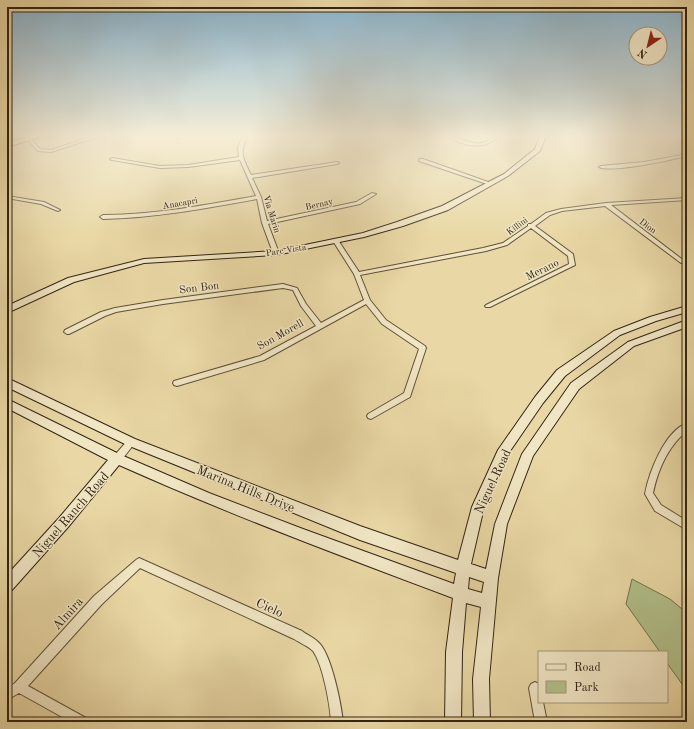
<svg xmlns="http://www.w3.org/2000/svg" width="694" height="729" font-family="'Old Standard TT',serif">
  <rect width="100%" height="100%" fill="#e9d8a5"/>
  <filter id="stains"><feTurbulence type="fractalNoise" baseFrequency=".005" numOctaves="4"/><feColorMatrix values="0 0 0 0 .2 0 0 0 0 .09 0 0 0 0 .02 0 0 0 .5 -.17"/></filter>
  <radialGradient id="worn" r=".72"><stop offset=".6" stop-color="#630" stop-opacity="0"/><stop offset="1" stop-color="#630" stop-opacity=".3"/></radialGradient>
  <path fill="#b2c08a" stroke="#727250" d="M 632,579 L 670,599 L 687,613 L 687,691 L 667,663 L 667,652 L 660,652 L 626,604 Z"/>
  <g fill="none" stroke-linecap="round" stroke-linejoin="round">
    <defs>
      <path id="street" d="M 93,136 L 97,137 L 51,152 L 38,151 L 27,139 L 30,138 L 40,149 L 51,150 Z
        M 175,136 L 179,136 L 179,137 L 177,138 Z
        M 243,136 L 247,136 C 239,154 243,158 251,175 L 337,162 L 339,163 L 337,164 L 252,178 L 261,197 L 267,221 L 356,202 L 372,193 L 376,194 L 360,204 L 268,224 L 279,253 L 276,255 L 273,253 L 262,223 L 257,199 C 206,208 155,218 103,219 L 100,217 L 103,215 C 155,215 205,205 256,196 L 240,160 L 188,167 L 160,168 L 112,160 L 110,159 L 112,158 L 160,166 L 188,165 L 239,157 L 238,147 Z
        M 446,136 C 464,136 476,153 494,136 L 499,136 C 484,151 463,146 446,136 Z
        M 687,154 L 687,156 C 671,160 611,173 599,167 L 601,166 L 644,162 Z
        M 419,159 L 423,159 L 491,183 L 487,184 L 419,161 Z
        M 7,196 L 44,202 L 60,210 L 58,211 L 41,204 L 7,198 Z
        M 687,198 L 687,200 L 611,205 L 683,260 L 683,262 L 681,263 L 605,206 L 562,211 L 550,215 L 535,226 L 573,254 L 575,265 L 490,307 L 486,307 L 485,306 L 486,305 L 569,264 L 568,256 L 531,228 L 507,245 L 486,251 L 360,275 L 370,300 L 386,320 L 425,346 L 426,348 L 410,397 L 371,419 L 368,418 L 367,416 L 368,414 L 404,393 L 419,349 L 382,324 L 366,304 L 264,360 L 177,386 L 174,385 L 173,383 L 174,381 L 260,356 L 316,326 L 301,306 L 293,290 L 283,288 L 163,304 L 116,312 L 105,316 L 69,334 L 67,334 L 64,332 L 65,330 L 101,312 L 115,308 L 163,300 L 283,284 L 297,288 L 306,304 L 321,323 L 364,300 L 354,274 L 333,241 L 334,240 L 338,240 L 359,272 L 483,248 L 503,243 L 528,226 L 528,224 L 531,224 L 546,213 L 561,209 L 606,203 Z
        M 687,423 L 687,431 C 668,446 658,470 653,493 L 661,505 L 687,521 L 687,530 L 655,511 L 645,494 C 649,472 665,431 687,423 Z
        M 131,439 L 134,440 L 135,442 L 134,444 L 120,462 L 117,463 L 114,462 L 113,459 L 114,456 L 128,440 Z
        M 139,558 L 302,631 C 307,635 315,638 320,644 C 332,658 341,703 343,722 L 331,722 C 330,704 323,665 313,651 C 308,646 300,643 294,639 L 140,568 L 102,604 L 28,686 L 86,718 L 88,722 L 71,722 L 19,693 L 7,700 L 7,688 L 15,683 L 94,596 L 136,560 Z
        M 535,682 L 539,684 L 539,702 L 543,702 L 547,722 L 535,722 L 529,688 L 531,684 Z"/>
      <path id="secondary" d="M 31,136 L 42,136 L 7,147 L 7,143 Z
        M 540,136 L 546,136 L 540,151 L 508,176 L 448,210 L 403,226 L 364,237 L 276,255 L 144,263 L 74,282 L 7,313 L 7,306 L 68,278 L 144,259 L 276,251 L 363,233 L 397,222 L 442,206 L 504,174 L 535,149 Z
        M 687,306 L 687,312 L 656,321 L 620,335 L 565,376 L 543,403 L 506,457 L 484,507 L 471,564 L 486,569 L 495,524 L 522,454 L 571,383 L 628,342 L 687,320 L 687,327 L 634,346 L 579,389 L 533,456 L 507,524 L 498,578 L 489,679 L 490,722 L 474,722 L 473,679 L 481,607 L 466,603 L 462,652 L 461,722 L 445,722 L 446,652 L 453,598 C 340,556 229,514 119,465 L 69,526 L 12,590 L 7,592 L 7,575 L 59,518 L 108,460 L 7,408 L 7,399 L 121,455 L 209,493 L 303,529 L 454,584 L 456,573 L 360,540 L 127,445 L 7,387 L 7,378 L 135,439 L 360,526 L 458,560 L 472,507 L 498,450 L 535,397 L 557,370 L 614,331 L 650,317 ZM 469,577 L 484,582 L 482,593 L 468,589 Z"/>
    </defs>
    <use href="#street" stroke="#605139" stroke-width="2"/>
    <use href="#secondary" stroke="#322415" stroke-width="2"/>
    <use href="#street" fill="#f1e6c4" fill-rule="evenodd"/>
    <use href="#secondary" fill="#f1e6c4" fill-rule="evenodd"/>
  </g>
  <linearGradient id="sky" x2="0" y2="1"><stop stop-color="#89b6d2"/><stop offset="0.57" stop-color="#f5edd6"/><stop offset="1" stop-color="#f5edd6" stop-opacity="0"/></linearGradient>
  <rect width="694" height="238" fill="url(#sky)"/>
  <g text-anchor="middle" stroke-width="3" stroke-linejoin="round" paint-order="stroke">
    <g font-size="9" fill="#322415" stroke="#f1e6c4">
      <text transform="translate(180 203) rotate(-10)" y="3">Anacapri</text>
      <text transform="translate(319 204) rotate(-13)" y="3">Bernay</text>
      <text transform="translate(272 214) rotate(73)" y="3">Via Marin</text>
      <text transform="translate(517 226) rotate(-37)" y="3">Killini</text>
      <text transform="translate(648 226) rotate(37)" y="3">Dion</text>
      <text transform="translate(286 250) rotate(-9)" y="3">Parc Vista</text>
    </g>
    <g font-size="11" fill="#322415" stroke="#f1e6c4">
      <text transform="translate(542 269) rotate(-26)" y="4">Merano</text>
      <text transform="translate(199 287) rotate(-7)" y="4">Son Bon</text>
      <text transform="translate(280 334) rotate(-29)" y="4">Son Morell</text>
    </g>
    <g font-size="13" fill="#322415" stroke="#f1e6c4">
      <text transform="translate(492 481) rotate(-65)" y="5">Niguel Road</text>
      <text transform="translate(246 488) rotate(22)" y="5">Marina Hills Drive</text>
      <text transform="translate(70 514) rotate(-49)" y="5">Niguel Ranch Road</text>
      <text transform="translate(270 607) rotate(24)" y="5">Cielo</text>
      <text transform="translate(67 613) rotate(-48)" y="5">Almira</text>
    </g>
  </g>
  <rect width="694" height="729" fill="none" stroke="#e9d8a5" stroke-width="24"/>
  <rect x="8" y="8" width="678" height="713" fill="none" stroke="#322415" stroke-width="2"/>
  <rect x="12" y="12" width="670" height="705" fill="none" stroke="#322415"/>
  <rect x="538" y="651" width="130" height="52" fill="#f1e6c4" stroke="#a5987e"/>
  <rect x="546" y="664" width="20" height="6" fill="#f1e6c4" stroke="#a5987e"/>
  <text x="574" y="671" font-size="12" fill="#322415">Road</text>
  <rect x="546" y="681" width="20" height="12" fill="#b2c08a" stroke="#a5987e"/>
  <text x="574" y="691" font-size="12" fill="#322415">Park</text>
  <g transform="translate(648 46) rotate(215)"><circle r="19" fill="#f1e6c4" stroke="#a5987e"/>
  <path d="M0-3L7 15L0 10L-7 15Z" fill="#8f2418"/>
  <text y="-6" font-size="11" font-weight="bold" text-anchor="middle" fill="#322415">N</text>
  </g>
  <rect width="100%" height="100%" filter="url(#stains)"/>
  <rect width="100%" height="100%" fill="url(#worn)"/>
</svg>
